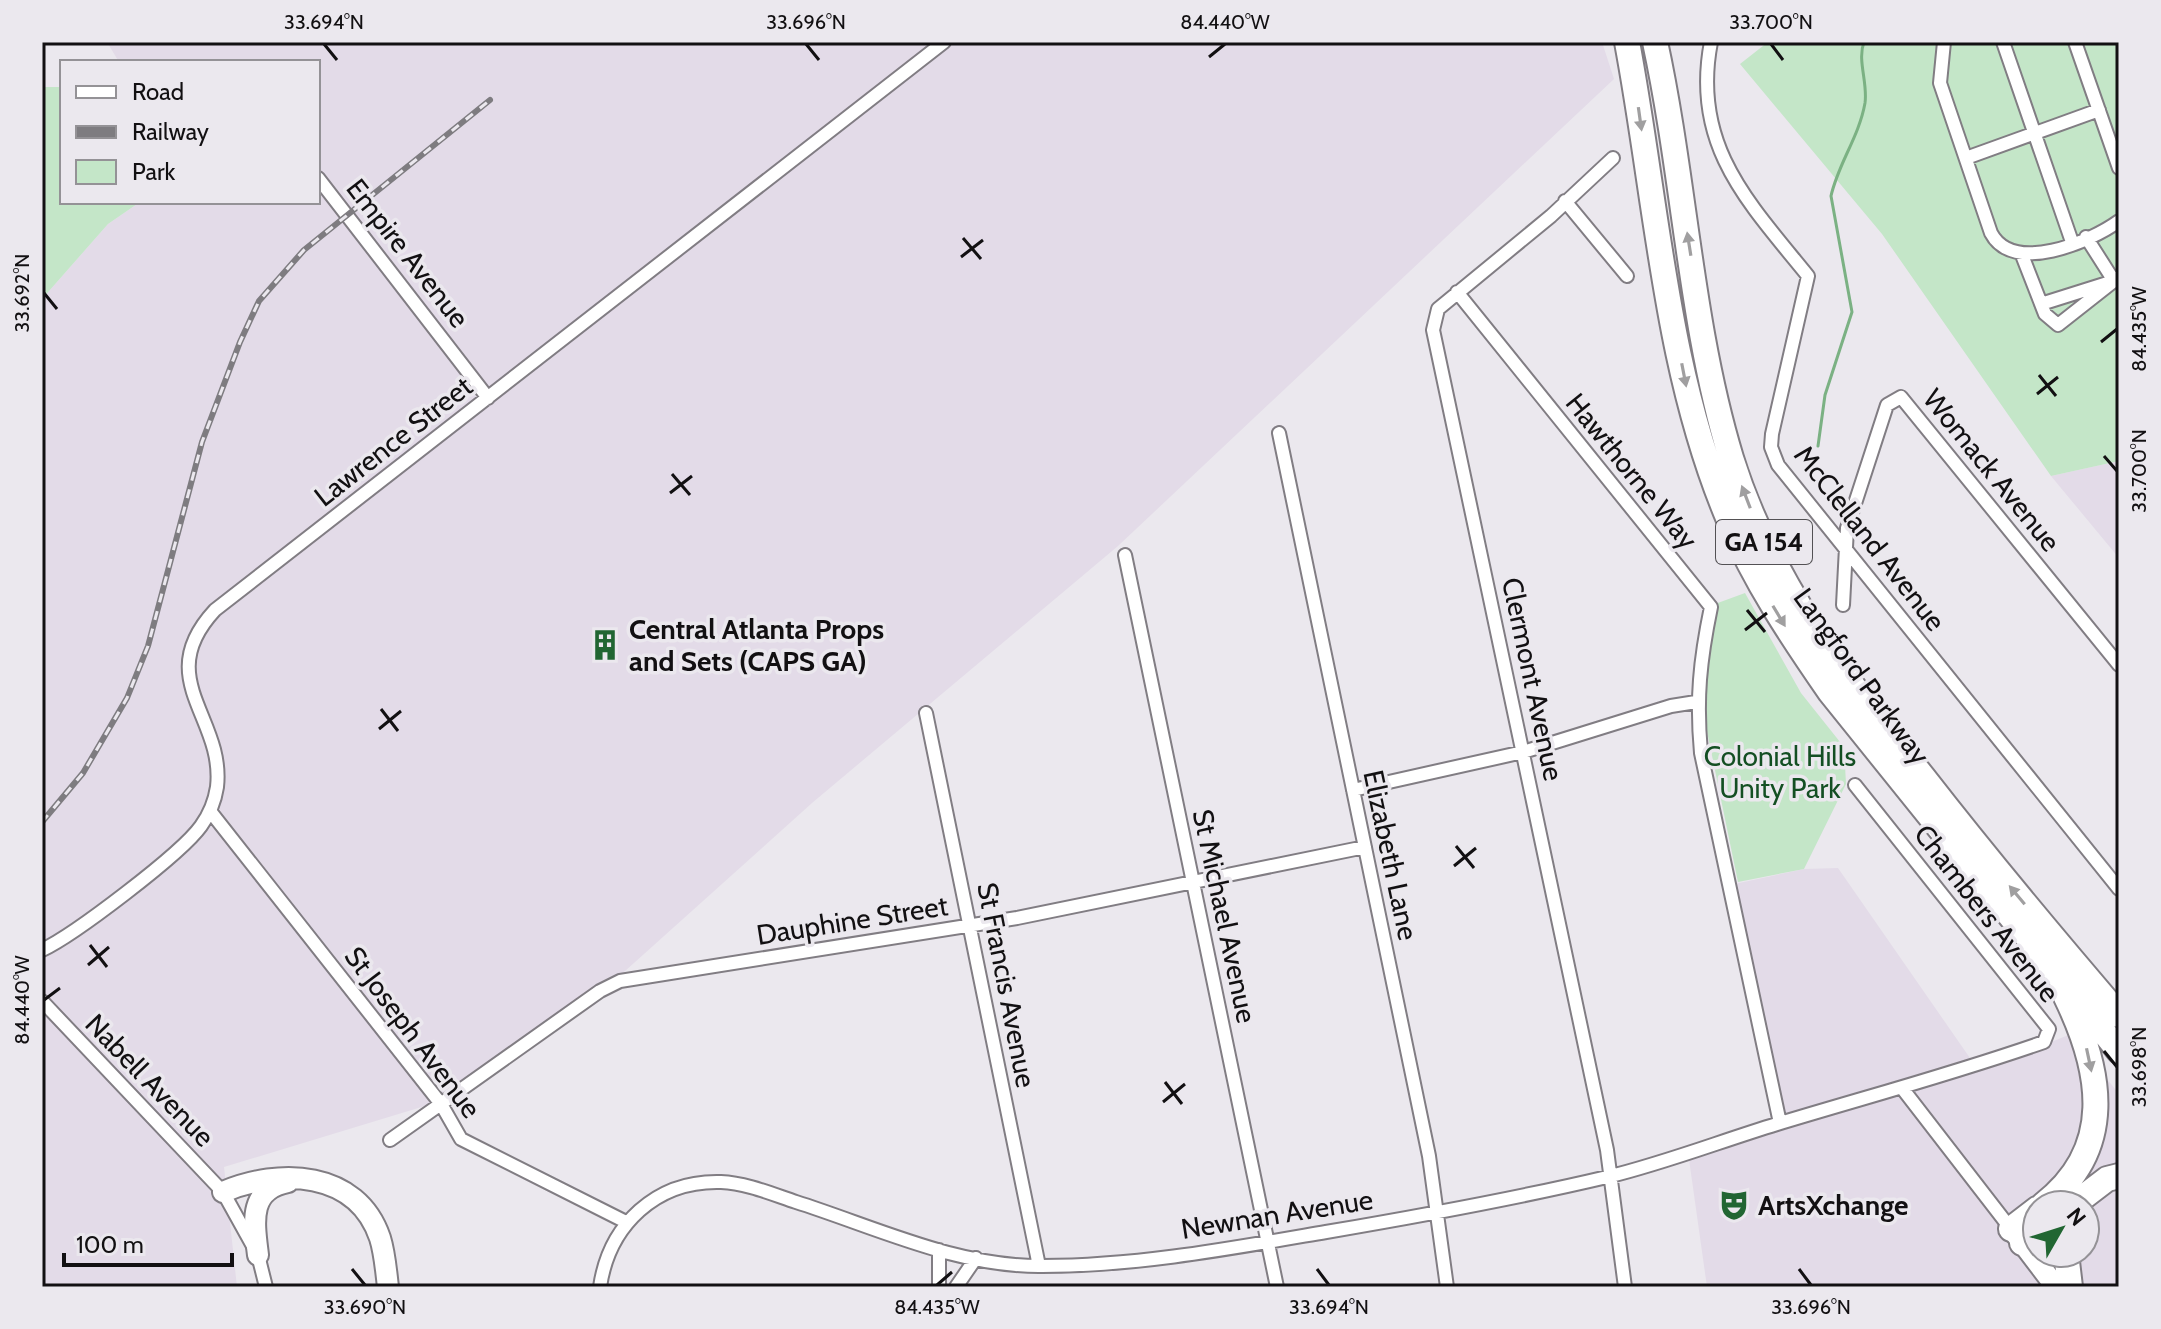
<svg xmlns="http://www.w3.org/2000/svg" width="2161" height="1329" font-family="Cabin,sans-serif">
  <rect width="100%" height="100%" fill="#ebe8ee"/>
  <path fill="#e3dbe8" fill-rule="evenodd" d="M 107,42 L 1602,42 L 1614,79 L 1118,546 L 812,803 L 605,989 L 438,1102 L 224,1167 L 237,1287 L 42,1287 L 42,299 L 108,224 L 140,202 L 318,202 L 318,62 L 119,62 Z
    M 2119,461 L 2119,558 L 2051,476 Z
    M 1838,868 L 1979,1071 L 2071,1034 L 2119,1094 L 2119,1287 L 1707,1287 L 1687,1145 L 1788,1128 L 1725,886 L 1804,869 ZM 2037,1205 L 2085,1205 L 2085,1253 L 2037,1253 Z"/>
  <path fill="#c4e6c8" d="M 1768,42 L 2119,42 L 2119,461 L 2051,476 L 1882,234 L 1740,64 Z
    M 42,87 L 62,87 L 62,202 L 140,202 L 108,224 L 42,299 Z
    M 1745,593 L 1801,693 L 1844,747 L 1846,784 L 1804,869 L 1738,882 L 1702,707 L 1715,604 Z"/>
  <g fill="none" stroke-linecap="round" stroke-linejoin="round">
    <path stroke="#7bb183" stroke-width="3" d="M 1818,446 L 1825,395 L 1852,312 L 1831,196 C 1838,164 1859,137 1865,103 C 1868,83 1857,60 1864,42"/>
    <defs>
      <path id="street" d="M 1711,42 C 1691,145 1748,202 1808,276 L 1772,434 L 1771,447 L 1778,465 L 2119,889
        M 1944,42 L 1940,83 L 1991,233 C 2013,275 2090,242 2119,221
        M 2003,42 L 2072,242
        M 2075,42 L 2119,168
        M 1613,158 L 1551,216 L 1438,309 L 1433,330 L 1607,1150 L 1625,1287
        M 1966,158 L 2099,110
        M 318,178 L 488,398
        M 1565,201 L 1627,276
        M 2022,255 L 2045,314 L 2058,325 L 2119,277
        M 1457,292 L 1711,607 C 1700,660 1696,699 1701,753 L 1780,1123
        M 2041,304 L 2114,281 L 2086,237
        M 1279,433 L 1429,1156 L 1447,1287
        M 1125,555 L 1277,1287
        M 1843,605 L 1847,528 L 1887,405 L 1901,397 L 2119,665
        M 926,713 L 1039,1266
        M 1353,790 L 1523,752 L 1671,706 L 1696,702
        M 210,811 L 441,1104 L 461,1139 L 626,1222
        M 42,950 C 74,935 181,854 201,826 C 209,815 215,800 217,787 C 225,717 151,679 215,610 L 944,42
        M 42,1001 L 223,1192 L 258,1255 L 266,1287
        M 1902,1088 L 2011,1229
        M 390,1140 L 600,991 L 620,981 L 1017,918 L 1365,847
        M 939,1250 L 939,1287
        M 600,1287 C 609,1225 656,1180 721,1182 C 746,1183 772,1194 796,1202 C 875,1227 957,1267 1042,1266 C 1137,1266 1233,1248 1326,1232 C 1420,1216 1514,1199 1607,1177 C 1665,1163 1721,1141 1777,1124 C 1866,1097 1956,1073 2044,1042 L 2049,1029 L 1855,785
        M 956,1287 L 976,1258"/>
      <path id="primary" d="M 223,1192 C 279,1168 357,1170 380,1238 C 385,1254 386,1271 388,1287
        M 2015,1233 L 2056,1287
        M 258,1255 C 254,1222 248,1190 288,1182"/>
      <path id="highway" d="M 1627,42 C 1657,201 1665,369 1729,520 C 1755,582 1792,637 1830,692 L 2119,1051
        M 1655,42 C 1685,180 1690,323 1731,458 C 1769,580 1845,679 1923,777 C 1986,858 2052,937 2119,1015
        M 2043,1205 C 2116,1149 2102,1071 2066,997
        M 2073,1205 L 2107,1179 L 2119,1176
        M 2011,1229 L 2037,1209
        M 2022,1243 L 2037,1232
        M 2066,1253 L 2070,1287"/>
    </defs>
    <use href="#street" stroke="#817d83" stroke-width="16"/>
    <use href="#primary" stroke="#817d83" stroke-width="24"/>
    <use href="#highway" stroke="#817d83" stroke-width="28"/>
    <use href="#street" stroke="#fff" stroke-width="12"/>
    <use href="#primary" stroke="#fff" stroke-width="20"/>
    <use href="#highway" stroke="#fff" stroke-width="24"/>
    <defs>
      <path id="rail" d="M 42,822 L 83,773 L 127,698 L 148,646 L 202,442 L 240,342 L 259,301 L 304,250 L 490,100"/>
    </defs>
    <use href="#rail" stroke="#7e7c80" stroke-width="6"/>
    <use href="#rail" stroke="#ebe8ee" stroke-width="3" stroke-dasharray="9" stroke-linecap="butt"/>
  </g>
  <defs><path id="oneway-solid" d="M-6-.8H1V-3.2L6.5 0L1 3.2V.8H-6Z" transform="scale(2)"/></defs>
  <g fill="#a09fa0">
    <use href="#oneway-solid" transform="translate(1640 119) rotate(82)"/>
    <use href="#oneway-solid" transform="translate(1689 244) rotate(-99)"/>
    <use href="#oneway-solid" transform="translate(1684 375) rotate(79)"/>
    <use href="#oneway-solid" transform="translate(1746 497) rotate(-111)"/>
    <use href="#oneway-solid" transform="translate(1779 616) rotate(59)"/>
    <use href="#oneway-solid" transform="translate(2017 895) rotate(-130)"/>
    <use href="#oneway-solid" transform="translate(2089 1060) rotate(78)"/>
  </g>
  <path fill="none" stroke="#121012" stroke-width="3" d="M 324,44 L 337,60M 806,44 L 819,60M 1771,44 L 1783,60M 1209,57 L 1225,44M 963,238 L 981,259M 961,257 L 983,240M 44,293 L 57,309M 2101,342 L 2117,329M 2039,375 L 2056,396M 2037,394 L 2058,377M 2104,456 L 2117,471M 672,474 L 690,495M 670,493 L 692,476M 1747,610 L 1765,632M 1745,630 L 1767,613M 381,709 L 398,731M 379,729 L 401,711M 1456,846 L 1474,868M 1454,866 L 1476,848M 90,945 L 107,967M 88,965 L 109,947M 44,1000 L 60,988M 2104,1051 L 2117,1067M 1165,1082 L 1182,1104M 1163,1102 L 1185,1084M 352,1269 L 365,1285M 1317,1269 L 1329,1285M 1799,1269 L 1811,1285M 937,1285 L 952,1272"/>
  <defs>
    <symbol id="building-bare" viewBox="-9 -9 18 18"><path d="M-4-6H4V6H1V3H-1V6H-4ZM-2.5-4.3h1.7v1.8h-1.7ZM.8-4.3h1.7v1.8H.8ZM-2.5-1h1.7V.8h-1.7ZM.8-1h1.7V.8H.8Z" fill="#216632" stroke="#ebe8ee" stroke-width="2.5" paint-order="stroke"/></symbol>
    <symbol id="theatre-bare" viewBox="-9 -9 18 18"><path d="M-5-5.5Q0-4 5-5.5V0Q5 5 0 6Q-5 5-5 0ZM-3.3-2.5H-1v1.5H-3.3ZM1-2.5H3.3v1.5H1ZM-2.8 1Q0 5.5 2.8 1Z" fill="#216632" stroke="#ebe8ee" stroke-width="2.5" paint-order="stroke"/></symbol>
  </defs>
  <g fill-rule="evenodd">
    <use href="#building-bare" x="583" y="623" width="44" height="44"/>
    <use href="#theatre-bare" x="1712" y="1183" width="44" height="44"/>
  </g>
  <g text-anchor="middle" stroke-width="7" stroke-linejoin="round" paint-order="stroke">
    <rect fill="#ebe8ee" stroke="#535154" stroke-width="2" x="1716" y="520" width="96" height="44" rx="6"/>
    <g font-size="26" font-weight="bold" fill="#121012">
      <text x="1764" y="551">GA 154</text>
    </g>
    <g font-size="28" fill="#121012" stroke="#ebe8ee">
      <text transform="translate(408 253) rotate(52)" y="10">Empire Avenue</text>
      <text transform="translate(393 441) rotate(-38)" y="10">Lawrence Street</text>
      <text transform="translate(1992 470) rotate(51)" y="10">Womack Avenue</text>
      <text transform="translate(1632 471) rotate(51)" y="10">Hawthorne Way</text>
      <text transform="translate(1870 538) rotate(52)" y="10">McClelland Avenue</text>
      <text transform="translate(1862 676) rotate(54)" y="10">Langford Parkway</text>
      <text transform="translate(1533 679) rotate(78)" y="10">Clermont Avenue</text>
      <text transform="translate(1391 855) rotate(78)" y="10">Elizabeth Lane</text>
      <text transform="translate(1987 913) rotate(52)" y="10">Chambers Avenue</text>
      <text transform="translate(1225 916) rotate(78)" y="10">St Michael Avenue</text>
      <text transform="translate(852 920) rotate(-9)" y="10">Dauphine Street</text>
      <text transform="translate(1007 985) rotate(79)" y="10">St Francis Avenue</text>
      <text transform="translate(413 1032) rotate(53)" y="10">St Joseph Avenue</text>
      <text transform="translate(150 1080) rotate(46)" y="10">Nabell Avenue</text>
      <text transform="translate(1277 1214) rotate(-9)" y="10">Newnan Avenue</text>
    </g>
    <g font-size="28" font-weight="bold" fill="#121012" stroke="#ebe8ee" text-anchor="start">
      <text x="629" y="639">Central Atlanta Props<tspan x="629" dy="32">and Sets (CAPS GA)</tspan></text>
      <text x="1758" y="1215">ArtsXchange</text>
    </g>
    <g font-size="28" fill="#144f23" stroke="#ebe8ee">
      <text x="1780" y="766">Colonial Hills<tspan x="1780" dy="32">Unity Park</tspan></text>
    </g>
  </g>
  <rect width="2161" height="1329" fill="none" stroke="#ebe8ee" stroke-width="88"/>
  <rect x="60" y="60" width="260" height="144" fill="#ebe8ee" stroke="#949296" stroke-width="2"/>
  <rect x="76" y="86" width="40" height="12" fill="#ffffff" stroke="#949296" stroke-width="2"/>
  <text x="132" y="100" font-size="24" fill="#121012">Road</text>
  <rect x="76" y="126" width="40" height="12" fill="#7e7c80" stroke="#949296" stroke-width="2"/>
  <text x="132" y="140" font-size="24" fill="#121012">Railway</text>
  <rect x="76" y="160" width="40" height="24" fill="#c4e6c8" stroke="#949296" stroke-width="2"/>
  <text x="132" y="180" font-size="24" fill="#121012">Park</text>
  <g transform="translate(2061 1229) rotate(51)"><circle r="38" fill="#ebe8ee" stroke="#949296" stroke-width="2"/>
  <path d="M0-6L14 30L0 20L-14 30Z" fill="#216632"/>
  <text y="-12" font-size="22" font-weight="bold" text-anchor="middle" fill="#121012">N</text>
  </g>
  <path d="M64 1253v12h168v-12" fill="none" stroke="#121012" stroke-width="4"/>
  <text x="76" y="1253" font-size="24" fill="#121012" stroke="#ebe8ee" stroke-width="6" paint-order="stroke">100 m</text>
  <rect x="44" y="44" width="2073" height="1241" fill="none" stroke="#121012" stroke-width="3"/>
  <g font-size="20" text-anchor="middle" fill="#121012">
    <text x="324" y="29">33.694°N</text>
    <text x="806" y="29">33.696°N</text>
    <text x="1225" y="29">84.440°W</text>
    <text x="1771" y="29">33.700°N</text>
    <text transform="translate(22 293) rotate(-90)" y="7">33.692°N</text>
    <text transform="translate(2139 329) rotate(-90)" y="7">84.435°W</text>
    <text transform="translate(2139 471) rotate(-90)" y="7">33.700°N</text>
    <text transform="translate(22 1000) rotate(-90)" y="7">84.440°W</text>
    <text transform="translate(2139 1067) rotate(-90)" y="7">33.698°N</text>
    <text x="365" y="1314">33.690°N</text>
    <text x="937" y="1314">84.435°W</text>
    <text x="1329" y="1314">33.694°N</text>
    <text x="1811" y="1314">33.696°N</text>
  </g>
</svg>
